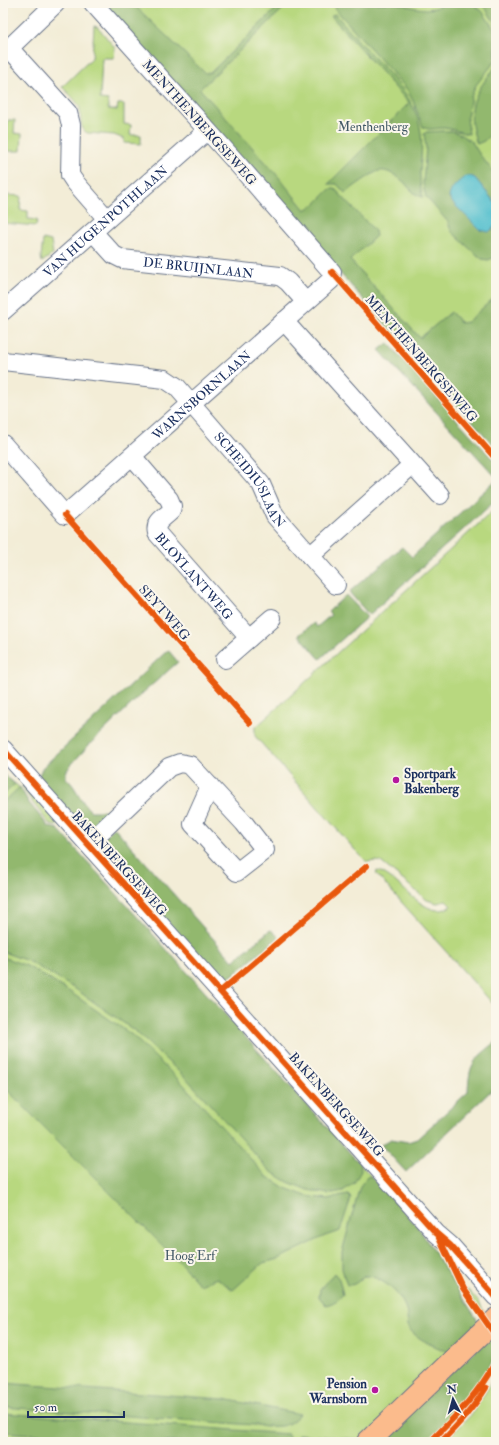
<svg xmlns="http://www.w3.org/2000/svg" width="499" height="1445" font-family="'IM FELL Double Pica',serif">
  <rect width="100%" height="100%" fill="#fbf7ec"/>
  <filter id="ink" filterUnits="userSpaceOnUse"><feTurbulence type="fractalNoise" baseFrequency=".025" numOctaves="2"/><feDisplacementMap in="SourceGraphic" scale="8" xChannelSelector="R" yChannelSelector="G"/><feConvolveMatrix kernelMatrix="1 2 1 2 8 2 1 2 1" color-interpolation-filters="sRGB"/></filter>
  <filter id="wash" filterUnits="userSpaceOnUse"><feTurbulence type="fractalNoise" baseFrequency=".012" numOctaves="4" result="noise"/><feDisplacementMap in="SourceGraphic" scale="16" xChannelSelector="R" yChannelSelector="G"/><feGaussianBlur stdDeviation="0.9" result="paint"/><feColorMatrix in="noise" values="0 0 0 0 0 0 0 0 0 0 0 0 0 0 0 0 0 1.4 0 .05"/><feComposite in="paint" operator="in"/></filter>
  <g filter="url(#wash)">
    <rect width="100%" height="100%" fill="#f3edd7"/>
    <path fill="#b8d87f" stroke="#6a846e" d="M 99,3 L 496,3 L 496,447 Z
      M 94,26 L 98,27 L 115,48 L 114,58 L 102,58 L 100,99 L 108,100 L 108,109 L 117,110 L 118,104 L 124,104 L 124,124 L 131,125 L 130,135 L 141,135 L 141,144 L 124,143 L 124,139 L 114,135 L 87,133 C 77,126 83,116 79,106 C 75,99 68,93 62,87 L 92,58 Z
      M 8,120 L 15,120 L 14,133 L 22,134 L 21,151 L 8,151 L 4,155 L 3,192 L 3,126 L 7,126 Z
      M 3,192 L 5,195 L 21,196 L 20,210 L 28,211 L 28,219 L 37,220 L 36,226 L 3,223 Z
      M 43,239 L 51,241 L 53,254 L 42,262 L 41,257 Z
      M 496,508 L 496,1007 L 377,875 L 376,872 L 378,871 C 400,877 426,924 451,906 L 446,901 L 437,903 L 427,900 L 381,862 L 376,861 L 367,862 L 356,851 L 255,736 L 255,728 Z
      M 3,774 L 19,787 L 29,803 L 49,827 L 371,1176 L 480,1324 L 360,1442 L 3,1442 Z
      M 22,785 L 23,785 L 60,823 L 56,826 L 50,825 L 32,802 Z
      M 467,1289 C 475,1298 484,1305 484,1316 L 466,1290 Z
      M 496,1375 L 496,1442 L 444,1442 L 471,1415 Z
      M 480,1390 C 478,1406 450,1430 438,1442 L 434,1442 L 465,1411 Z"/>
    <path fill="#92b86e" stroke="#567466" d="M 99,3 L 132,3 L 205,73 L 210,73 L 282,3 L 289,3 L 200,89 L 277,175 L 305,210 L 314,205 L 330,189 L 335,189 L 375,231 L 376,236 L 350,260 L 420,338 L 451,312 L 461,323 L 467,322 L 496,296 L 496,448 Z
      M 335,3 L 396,3 L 416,8 L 427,9 L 435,8 L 448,3 L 472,3 L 482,11 L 496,32 L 496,60 L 476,85 L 471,97 L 467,117 L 469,134 C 460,133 452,128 443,128 C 436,128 429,131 423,127 L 413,101 L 406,88 L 337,11 L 334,5 Z
      M 479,3 L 496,3 L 496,25 L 486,9 Z
      M 335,14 C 346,26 356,38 367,50 C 390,74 417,99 421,133 C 424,154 416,177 423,197 C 414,195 410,189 404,182 C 398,177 387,169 379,171 C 375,171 351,189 345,193 L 337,184 L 328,184 L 409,103 L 332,17 L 332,15 Z
      M 496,66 L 496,129 L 484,141 L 477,144 C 464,108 475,93 496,66 Z
      M 443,131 L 452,131 L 461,135 L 472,142 L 480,155 L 496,175 L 496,204 L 475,178 L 449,197 L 452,202 L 480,230 L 492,230 L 496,225 L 496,257 L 488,260 L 482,259 L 469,248 L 451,231 L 448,222 L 426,197 L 424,190 L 423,183 L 426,147 L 424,134 L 426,132 Z
      M 388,343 L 496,463 L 496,477 L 379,350 Z
      M 496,480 L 496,500 L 369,615 L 349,592 L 402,547 L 412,557 Z
      M 346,595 L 367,617 L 320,659 L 299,635 L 314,623 L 317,627 L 331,615 L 328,612 Z
      M 168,650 L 178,662 L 144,692 L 88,746 L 70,766 L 66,772 L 66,778 C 77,787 80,802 91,811 L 105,811 L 108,814 L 92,835 L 37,779 L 43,767 Z
      M 3,774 L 15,784 L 3,795 Z
      M 20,787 L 29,803 L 49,827 L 58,829 L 360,1164 L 361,1171 L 354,1183 L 343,1191 L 328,1194 L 308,1190 L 288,1182 L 270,1171 L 188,1080 L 135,1031 L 74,988 L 28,961 L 3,952 L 3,802 Z
      M 114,827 L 233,961 L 269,931 L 271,930 L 279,937 L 229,978 L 224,979 L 219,979 L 97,845 Z
      M 3,957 L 27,966 L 70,992 L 132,1035 L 183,1084 L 266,1176 L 285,1188 L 306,1196 L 328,1199 L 348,1195 L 351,1198 L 340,1231 L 325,1236 L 278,1259 L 263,1263 L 233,1290 L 217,1278 L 200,1285 L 183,1266 L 3,1086 Z
      M 496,1042 L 496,1086 L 406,1172 L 381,1145 L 391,1139 L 408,1142 L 417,1139 L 468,1092 C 469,1062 474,1060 496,1042 Z
      M 371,1176 L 418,1227 L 480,1324 L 451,1353 C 439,1348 420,1341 411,1331 C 406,1325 408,1317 406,1310 C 402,1295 384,1279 369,1276 C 363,1275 360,1281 356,1283 C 354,1285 350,1285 347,1285 L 342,1269 L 342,1252 L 360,1186 L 367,1177 Z
      M 334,1273 L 339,1279 L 343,1294 C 338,1300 334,1303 326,1305 L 319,1297 L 320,1289 Z
      M 489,1337 L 496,1346 L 496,1356 L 480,1383 L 455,1414 L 428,1442 L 396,1442 L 388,1438 L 382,1437 Z
      M 3,1383 L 224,1399 L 300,1414 C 289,1426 283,1427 268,1426 L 3,1407 Z
      M 3,1413 L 288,1434 L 291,1442 L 142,1442 L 3,1432 Z
      M 298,1434 L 355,1439 L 360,1442 L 297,1442 Z"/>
    <path fill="#54c0ce" stroke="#387896" d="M 466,176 L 470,176 L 475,178 L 496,204 L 496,225 L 489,232 L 480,230 L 452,202 L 449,197 C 451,187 458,182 466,176 Z"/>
  </g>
  <g filter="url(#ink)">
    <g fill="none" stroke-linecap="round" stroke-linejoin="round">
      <defs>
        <g id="minor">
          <path d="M 9,48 L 68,113 L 71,125 L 70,175 L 74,181 L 107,219"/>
          <path d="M 3,54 L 56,3"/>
          <path id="s1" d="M 93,232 L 114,255 L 122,259 L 280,276 L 288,282 L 305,301"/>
          <path id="s2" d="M 3,311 L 207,131"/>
          <path d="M 284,321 L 440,495"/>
          <path id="s3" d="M 3,361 L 165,379 L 177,387 L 261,484 L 275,516 L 336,585"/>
          <path id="s4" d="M 3,444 L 65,515 L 331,280 L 332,272 L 235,161 L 93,3"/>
          <path id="s5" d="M 132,456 L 169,499 L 172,506 L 171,511 C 164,518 154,522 157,533 L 249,638"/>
          <path d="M 310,556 L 412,465"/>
          <path d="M 225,659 L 272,618"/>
          <path d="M 3,749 L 436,1233 L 450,1245 L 496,1297"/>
          <path d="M 88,844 L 169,767 L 180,763 L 190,765 L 244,823 L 265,850 L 237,872 L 193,824 L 210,786"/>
        </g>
        <path id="major" d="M 368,1442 L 496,1319"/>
      </defs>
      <use href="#minor" stroke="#677288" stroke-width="20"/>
      <use href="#major" stroke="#677288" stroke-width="24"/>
      <use href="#minor" stroke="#fff" stroke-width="18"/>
      <use href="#major" stroke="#fbbb8c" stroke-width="22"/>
      <defs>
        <path id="cycleway" d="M 332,272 L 496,459
          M 65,515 L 250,723
          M 3,749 L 436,1233 L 450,1245 L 496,1297
          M 221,991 L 367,866
          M 439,1238 L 463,1289 L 496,1336
          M 430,1442 C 455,1417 480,1392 496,1361
          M 441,1442 C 458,1425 473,1409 486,1388"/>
      </defs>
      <use href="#cycleway" stroke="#fbf7ec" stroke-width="8"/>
      <use href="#cycleway" stroke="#e8590c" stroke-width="6"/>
    </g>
  </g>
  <g fill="#b5179e" stroke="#fbf7ec" stroke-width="1.5">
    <circle cx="396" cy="780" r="4"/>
    <circle cx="375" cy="1390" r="4"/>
  </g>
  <g text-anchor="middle" stroke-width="4" stroke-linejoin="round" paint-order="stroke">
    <g font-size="13" fill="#1b2f5e" stroke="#fbf7ec">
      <text transform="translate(200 122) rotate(48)" y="5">MENTHENBERGSEWEG</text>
      <text dy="5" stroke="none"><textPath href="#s2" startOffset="136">VAN HUGENPOTHLAAN</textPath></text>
      <text dy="5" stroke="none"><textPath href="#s1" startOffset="117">DE BRUIJNLAAN</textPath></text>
      <text transform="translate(422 358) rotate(49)" y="5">MENTHENBERGSEWEG</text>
      <text dy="5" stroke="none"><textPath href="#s4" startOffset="276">WARNSBORNLAAN</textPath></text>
      <text dy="5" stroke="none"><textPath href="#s3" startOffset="296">SCHEIDIUSLAAN</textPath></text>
      <text dy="5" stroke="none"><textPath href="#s5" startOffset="154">BLOYLANTWEG</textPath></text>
      <text transform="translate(165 612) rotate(48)" y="5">SEYTWEG</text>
      <text transform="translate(120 863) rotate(48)" y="5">BAKENBERGSEWEG</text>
      <text transform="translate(337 1104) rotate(48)" y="5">BAKENBERGSEWEG</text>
    </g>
    <g font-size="13" fill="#425966" stroke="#fbf7ec">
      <text x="373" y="131">Menthenberg</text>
      <text x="190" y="1260">Hoog Erf</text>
    </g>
    <g font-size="13" font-weight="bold" fill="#1b2f5e" stroke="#fbf7ec" text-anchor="start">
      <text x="404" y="778">Sportpark<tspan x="404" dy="15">Bakenberg</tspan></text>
      <text x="367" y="1388" text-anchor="end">Pension<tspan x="367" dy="15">Warnsborn</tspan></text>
    </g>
  </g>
  <rect width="499" height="1445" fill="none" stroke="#fbf7ec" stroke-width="16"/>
  <g transform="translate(453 1399) rotate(354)" stroke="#fbf7ec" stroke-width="3" paint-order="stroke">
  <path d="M0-3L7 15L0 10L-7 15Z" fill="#1b2f5e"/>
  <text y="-6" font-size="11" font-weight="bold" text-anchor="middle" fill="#1b2f5e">N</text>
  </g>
  <path d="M28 1411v6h96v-6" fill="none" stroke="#1b2f5e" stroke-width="2"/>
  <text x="34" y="1411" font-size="12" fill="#1b2f5e" stroke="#fbf7ec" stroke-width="3" paint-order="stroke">50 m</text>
</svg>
